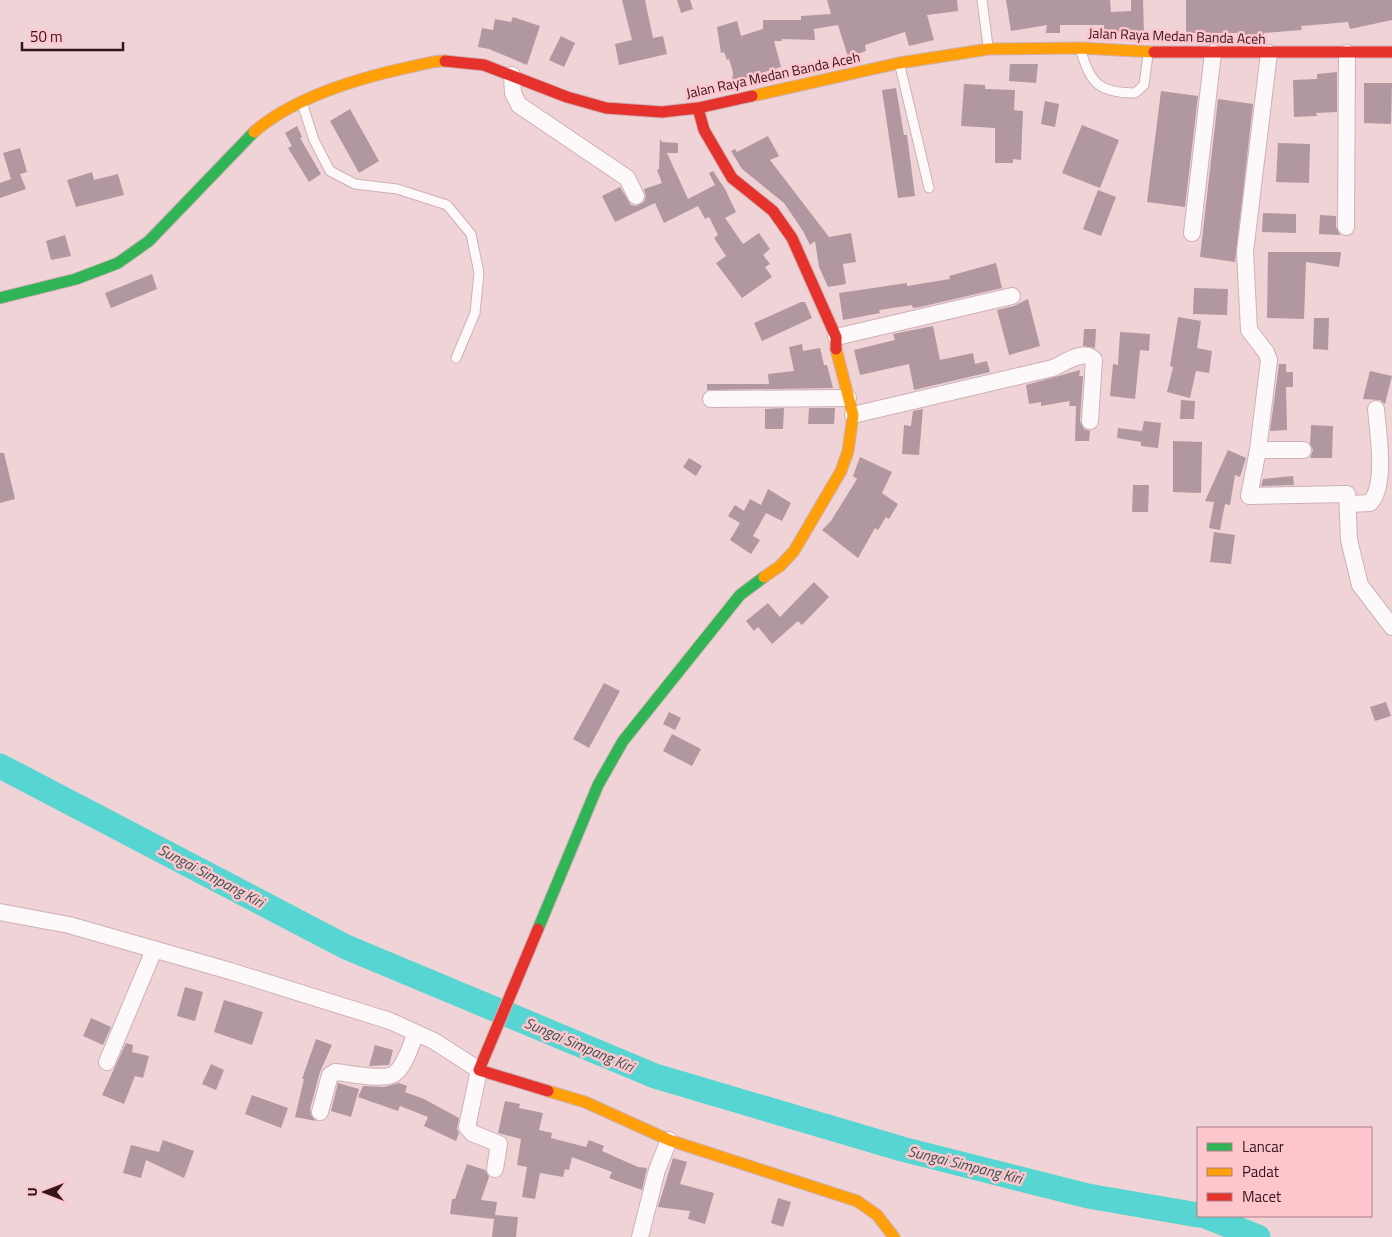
<svg xmlns="http://www.w3.org/2000/svg" width="1392" height="1237" font-family="'Titillium Web',sans-serif">
  <rect width="100%" height="100%" fill="#efd3d6"/>
  <g fill="none" stroke-linecap="round" stroke-linejoin="round">
    <path stroke="#56d5d2" stroke-width="25" d="M 0,766 L 346,947 L 655,1076 L 902,1149 L 1088,1196 L 1198,1215
      M 1205,1216 L 1258,1237"/>
  </g>
  <path fill="#b1979f" d="M 622,0 L 645,0 L 653,38 L 663,36 L 667,54 L 619,65 L 615,44 L 632,40 Z
    M 677,0 L 690,0 L 693,9 L 681,13 Z
    M 827,0 L 957,0 L 958,11 L 927,15 L 934,40 L 909,46 L 905,32 L 865,45 L 866,51 L 848,57 L 838,25 L 814,29 L 815,40 L 782,39 L 782,41 L 774,41 L 781,67 L 732,82 L 733,72 L 729,59 L 727,60 L 724,52 L 721,53 L 717,27 L 737,21 L 741,36 L 763,29 L 763,20 L 801,20 L 801,16 L 831,14 Z
    M 1006,0 L 1110,0 L 1111,12 L 1131,11 L 1131,0 L 1143,0 L 1144,33 L 1104,33 L 1104,25 L 1060,25 L 1060,33 L 1046,33 L 1047,25 L 1011,31 Z
    M 1186,0 L 1392,0 L 1392,20 L 1350,29 L 1348,22 L 1301,26 L 1302,30 L 1264,33 L 1264,37 L 1243,37 L 1243,33 L 1186,33 Z
    M 513,17 L 540,26 L 527,65 L 489,49 L 478,47 L 482,28 L 493,30 L 495,19 L 511,22 Z
    M 561,36 L 575,43 L 564,67 L 549,60 Z
    M 1010,64 L 1038,64 L 1036,83 L 1009,81 Z
    M 1337,72 L 1337,112 L 1316,113 L 1317,116 L 1294,117 L 1293,80 L 1317,79 L 1317,74 Z
    M 1364,83 L 1392,83 L 1391,124 L 1364,123 Z
    M 964,84 L 985,85 L 985,89 L 1015,90 L 1014,110 L 1023,111 L 1021,160 L 1013,159 L 1013,163 L 995,163 L 995,128 L 961,126 Z
    M 896,88 L 904,135 L 907,135 L 915,196 L 898,198 L 882,90 Z
    M 1161,91 L 1198,96 L 1185,207 L 1147,202 Z
    M 1218,99 L 1253,104 L 1235,262 L 1200,257 Z
    M 1045,101 L 1059,104 L 1055,127 L 1041,124 Z
    M 350,109 L 379,161 L 359,173 L 330,121 Z
    M 1082,125 L 1119,140 L 1100,188 L 1062,173 Z
    M 297,126 L 302,137 L 300,138 L 321,174 L 309,182 L 288,148 L 292,146 L 285,133 Z
    M 768,136 L 779,156 L 770,160 L 829,237 L 851,233 L 856,262 L 843,264 L 846,284 L 828,287 L 819,267 L 815,241 L 810,245 L 803,231 L 784,203 L 742,169 L 731,151 L 735,149 L 737,152 Z
    M 660,139 L 662,142 L 678,143 L 678,153 L 667,153 L 688,199 L 715,185 L 709,173 L 713,171 L 725,189 L 736,212 L 725,218 L 743,244 L 759,233 L 770,249 L 763,255 L 770,264 L 765,267 L 772,277 L 742,298 L 716,263 L 726,256 L 714,238 L 718,235 L 709,217 L 705,219 L 698,206 L 664,223 L 655,203 L 615,222 L 602,196 L 620,187 L 631,205 L 636,206 L 644,202 L 646,196 L 644,189 L 662,183 L 657,170 L 659,169 Z
    M 1278,143 L 1310,144 L 1309,183 L 1276,182 Z
    M 20,148 L 27,172 L 20,174 L 26,189 L 0,198 L 0,183 L 11,179 L 3,153 Z
    M 92,172 L 94,180 L 118,174 L 124,195 L 76,207 L 67,180 Z
    M 1098,190 L 1116,197 L 1101,236 L 1083,229 Z
    M 1263,213 L 1296,214 L 1296,233 L 1262,232 Z
    M 1320,215 L 1336,216 L 1336,227 L 1340,235 L 1319,234 Z
    M 65,235 L 71,256 L 51,260 L 46,241 Z
    M 1268,252 L 1341,252 L 1339,267 L 1306,262 L 1304,319 L 1267,318 Z
    M 996,263 L 1002,288 L 920,307 L 913,308 L 912,305 L 879,310 L 880,313 L 843,320 L 839,293 L 907,283 L 907,286 L 950,279 L 949,276 Z
    M 152,274 L 157,289 L 111,308 L 105,293 Z
    M 1194,288 L 1228,289 L 1227,315 L 1193,314 Z
    M 1028,299 L 1040,346 L 1009,355 L 997,310 L 1014,306 Z
    M 801,302 L 805,302 L 812,318 L 762,341 L 754,323 Z
    M 1178,317 L 1201,321 L 1197,348 L 1212,351 L 1209,373 L 1196,371 L 1190,398 L 1167,392 L 1173,367 L 1170,366 Z
    M 1314,318 L 1329,318 L 1328,350 L 1313,349 Z
    M 933,326 L 940,360 L 973,353 L 975,364 L 987,361 L 990,372 L 914,390 L 909,364 L 860,375 L 854,350 L 895,340 L 893,334 Z
    M 1084,329 L 1096,329 L 1095,348 L 1083,346 Z
    M 1120,332 L 1150,334 L 1149,351 L 1140,350 L 1135,399 L 1110,396 L 1113,364 L 1118,365 Z
    M 802,344 L 803,351 L 820,348 L 824,365 L 827,365 L 833,388 L 707,390 L 707,384 L 769,384 L 768,374 L 794,371 L 789,347 Z
    M 1279,364 L 1286,364 L 1286,372 L 1293,372 L 1293,387 L 1286,387 L 1287,430 L 1270,431 Z
    M 1080,370 L 1079,376 L 1083,376 L 1080,421 L 1084,429 L 1090,431 L 1089,441 L 1075,441 L 1076,406 L 1069,406 L 1070,401 L 1041,406 L 1041,402 L 1029,404 L 1026,385 Z
    M 1370,371 L 1392,376 L 1385,404 L 1380,400 L 1363,399 Z
    M 1181,400 L 1195,401 L 1194,419 L 1180,419 Z
    M 784,408 L 783,429 L 765,429 L 765,409 Z
    M 809,408 L 835,408 L 834,424 L 808,424 Z
    M 923,409 L 919,455 L 902,454 L 904,425 L 911,426 L 913,411 Z
    M 1144,421 L 1161,423 L 1158,448 L 1141,446 L 1141,442 L 1117,438 L 1118,428 L 1142,431 Z
    M 1311,425 L 1333,426 L 1332,458 L 1310,458 L 1313,450 L 1310,444 Z
    M 1173,441 L 1202,442 L 1201,493 L 1173,492 Z
    M 1228,450 L 1246,458 L 1240,477 L 1235,475 L 1230,505 L 1225,504 L 1220,530 L 1209,528 L 1214,502 L 1205,501 Z
    M 0,453 L 4,453 L 15,499 L 0,503 Z
    M 860,457 L 892,472 L 882,493 L 898,504 L 889,519 L 886,517 L 878,530 L 875,528 L 858,558 L 822,530 L 831,521 L 857,479 L 853,476 Z
    M 689,458 L 702,466 L 696,476 L 683,467 Z
    M 1293,476 L 1294,485 L 1261,486 L 1263,479 Z
    M 1133,485 L 1149,485 L 1148,512 L 1132,512 Z
    M 768,489 L 791,503 L 782,521 L 766,513 L 753,536 L 760,540 L 751,554 L 730,540 L 740,523 L 728,516 L 735,505 L 744,511 L 750,499 L 761,505 Z
    M 1214,532 L 1235,535 L 1231,564 L 1210,562 Z
    M 814,582 L 829,597 L 802,625 L 798,621 L 772,644 L 758,627 L 754,631 L 746,621 L 768,603 L 780,617 Z
    M 604,683 L 620,691 L 589,748 L 573,739 Z
    M 1386,702 L 1391,716 L 1375,721 L 1370,707 Z
    M 669,712 L 681,718 L 675,730 L 663,724 Z
    M 672,734 L 701,749 L 692,766 L 663,751 Z
    M 185,987 L 203,992 L 195,1021 L 177,1016 Z
    M 224,1000 L 263,1012 L 252,1045 L 214,1032 Z
    M 91,1018 L 111,1027 L 103,1045 L 83,1036 Z
    M 316,1039 L 332,1045 L 320,1072 L 310,1109 L 311,1115 L 316,1121 L 295,1117 L 304,1079 L 302,1079 Z
    M 126,1043 L 133,1045 L 132,1052 L 149,1056 L 143,1078 L 135,1076 L 124,1104 L 102,1095 Z
    M 375,1045 L 393,1050 L 389,1065 L 369,1066 Z
    M 211,1064 L 224,1070 L 216,1090 L 202,1084 Z
    M 338,1083 L 359,1089 L 351,1117 L 331,1111 Z
    M 399,1083 L 407,1086 L 405,1092 L 424,1099 L 459,1118 L 457,1129 L 459,1133 L 456,1141 L 424,1126 L 428,1117 L 400,1106 L 398,1111 L 358,1097 L 363,1086 L 384,1087 Z
    M 252,1095 L 288,1108 L 281,1128 L 245,1114 Z
    M 505,1101 L 520,1104 L 519,1108 L 543,1113 L 539,1130 L 552,1133 L 551,1138 L 586,1147 L 589,1140 L 604,1146 L 602,1151 L 638,1167 L 647,1168 L 642,1190 L 609,1178 L 612,1172 L 572,1157 L 569,1170 L 565,1169 L 563,1177 L 540,1173 L 535,1199 L 522,1197 L 527,1167 L 517,1165 L 521,1139 L 498,1133 Z
    M 163,1140 L 194,1151 L 184,1178 L 146,1160 L 141,1178 L 123,1173 L 131,1145 L 159,1152 Z
    M 673,1158 L 687,1162 L 680,1184 L 714,1193 L 705,1224 L 688,1219 L 690,1211 L 658,1207 Z
    M 467,1164 L 485,1170 L 489,1177 L 481,1200 L 497,1202 L 495,1215 L 518,1217 L 516,1237 L 492,1237 L 494,1219 L 450,1214 L 452,1199 L 455,1199 Z
    M 778,1198 L 791,1202 L 783,1227 L 771,1223 Z"/>
  <g fill="none" stroke-linecap="round" stroke-linejoin="round">
    <defs>
      <path id="lane" d="M 982,0 L 988,46
        M 1081,51 C 1090,83 1099,93 1135,93 L 1144,85 L 1148,55
        M 900,66 L 929,188
        M 303,106 L 314,140 L 330,171 L 355,184 L 397,189 L 447,205 L 471,234 L 479,273 L 475,313 L 456,358"/>
      <path id="street" d="M 1269,53 L 1245,252 L 1249,330 L 1266,352 L 1269,360 L 1258,450 L 1249,496 L 1347,494 L 1349,540 L 1360,585 L 1392,627
        M 512,75 L 513,93 L 519,105 L 627,178 L 636,196
        M 1346,227 L 1347,53
        M 1192,233 L 1213,53
        M 836,337 L 1012,296
        M 711,399 L 848,398
        M 853,415 L 1053,368 C 1064,363 1085,348 1094,360 L 1090,421
        M 1258,450 L 1303,450
        M 1349,504 L 1370,503 C 1387,485 1378,433 1376,409
        M 0,912 L 69,925 L 230,971 L 390,1021 L 434,1041 L 479,1070 L 467,1127 L 472,1133 L 499,1144 L 495,1169
        M 107,1062 L 154,950
        M 320,1112 L 330,1075 L 335,1072 C 349,1073 384,1081 394,1074 C 405,1067 411,1044 416,1033
        M 640,1237 L 657,1170 L 669,1140"/>
      <path id="fast" d="M 0,298 L 76,279 L 118,263 L 149,241 L 254,132
        M 538,929 L 598,785 L 623,741 L 740,595 L 764,577"/>
      <path id="slow" d="M 752,96 L 899,63 L 989,49 L 1080,48 L 1154,52
        M 254,132 C 294,97 359,78 410,67 C 421,65 434,60 445,61
        M 764,577 L 780,566 L 794,551 L 841,471 L 848,451 L 853,415 L 836,349
        M 548,1091 L 585,1102 L 669,1140 L 857,1201 L 877,1215 L 894,1237"/>
      <path id="jam" d="M 1154,52 L 1392,52
        M 445,61 L 484,65 L 567,97 L 606,108 L 662,112 L 698,108 L 752,96
        M 698,108 L 704,130 L 732,178 L 773,211 L 792,238 L 836,337 L 836,349
        M 538,929 L 479,1070 L 548,1091"/>
    </defs>
    <use href="#lane" stroke="#ceb1b4" stroke-width="11"/>
    <use href="#street" stroke="#ceb1b4" stroke-width="18"/>
    <use href="#fast" stroke="#ceb1b4" stroke-width="13"/>
    <use href="#slow" stroke="#ceb1b4" stroke-width="13"/>
    <use href="#jam" stroke="#ceb1b4" stroke-width="13"/>
    <use href="#lane" stroke="#fdf8f9" stroke-width="9"/>
    <use href="#street" stroke="#fdf8f9" stroke-width="16"/>
    <use href="#fast" stroke="#30b455" stroke-width="11"/>
    <use href="#slow" stroke="#ff9f0a" stroke-width="11"/>
    <use href="#jam" stroke="#e5322d" stroke-width="11"/>
  </g>
  <g text-anchor="middle" stroke-width="5" stroke-linejoin="round" paint-order="stroke">
    <g font-size="14" fill="#35151a" stroke="#fcc6cc">
      <text transform="translate(1177 36) rotate(2)" y="5">Jalan Raya Medan Banda Aceh</text>
      <text transform="translate(773 75) rotate(-12)" y="5">Jalan Raya Medan Banda Aceh</text>
    </g>
    <g font-size="15" font-style="italic" fill="#335553" stroke="#fcc6cc">
      <text transform="translate(211 876) rotate(28)" y="5">Sungai Simpang Kiri</text>
      <text transform="translate(579 1045) rotate(23)" y="5">Sungai Simpang Kiri</text>
      <text transform="translate(965 1165) rotate(14)" y="5">Sungai Simpang Kiri</text>
    </g>
  </g>
  <rect x="1197" y="1127" width="175" height="90" fill="#fcc6cc" stroke="#ac7f85"/>
  <rect x="1207" y="1143" width="25" height="8" fill="#30b455" stroke="#ac7f85"/>
  <text x="1242" y="1152" font-size="15" fill="#35151a">Lancar</text>
  <rect x="1207" y="1168" width="25" height="8" fill="#ff9f0a" stroke="#ac7f85"/>
  <text x="1242" y="1177" font-size="15" fill="#35151a">Padat</text>
  <rect x="1207" y="1193" width="25" height="8" fill="#e5322d" stroke="#ac7f85"/>
  <text x="1242" y="1202" font-size="15" fill="#35151a">Macet</text>
  <g transform="translate(45 1192) rotate(270)" stroke="#fcc6cc" stroke-width="4" paint-order="stroke">
  <path d="M0-4L9 19L0 12L-9 19Z" fill="#35151a"/>
  <text y="-8" font-size="14" font-weight="bold" text-anchor="middle" fill="#35151a">U</text>
  </g>
  <path d="M22 42v8h101v-8" fill="none" stroke="#35151a" stroke-width="2.5"/>
  <text x="30" y="42" font-size="15" fill="#35151a" stroke="#fcc6cc" stroke-width="4" paint-order="stroke">50 m</text>
</svg>
